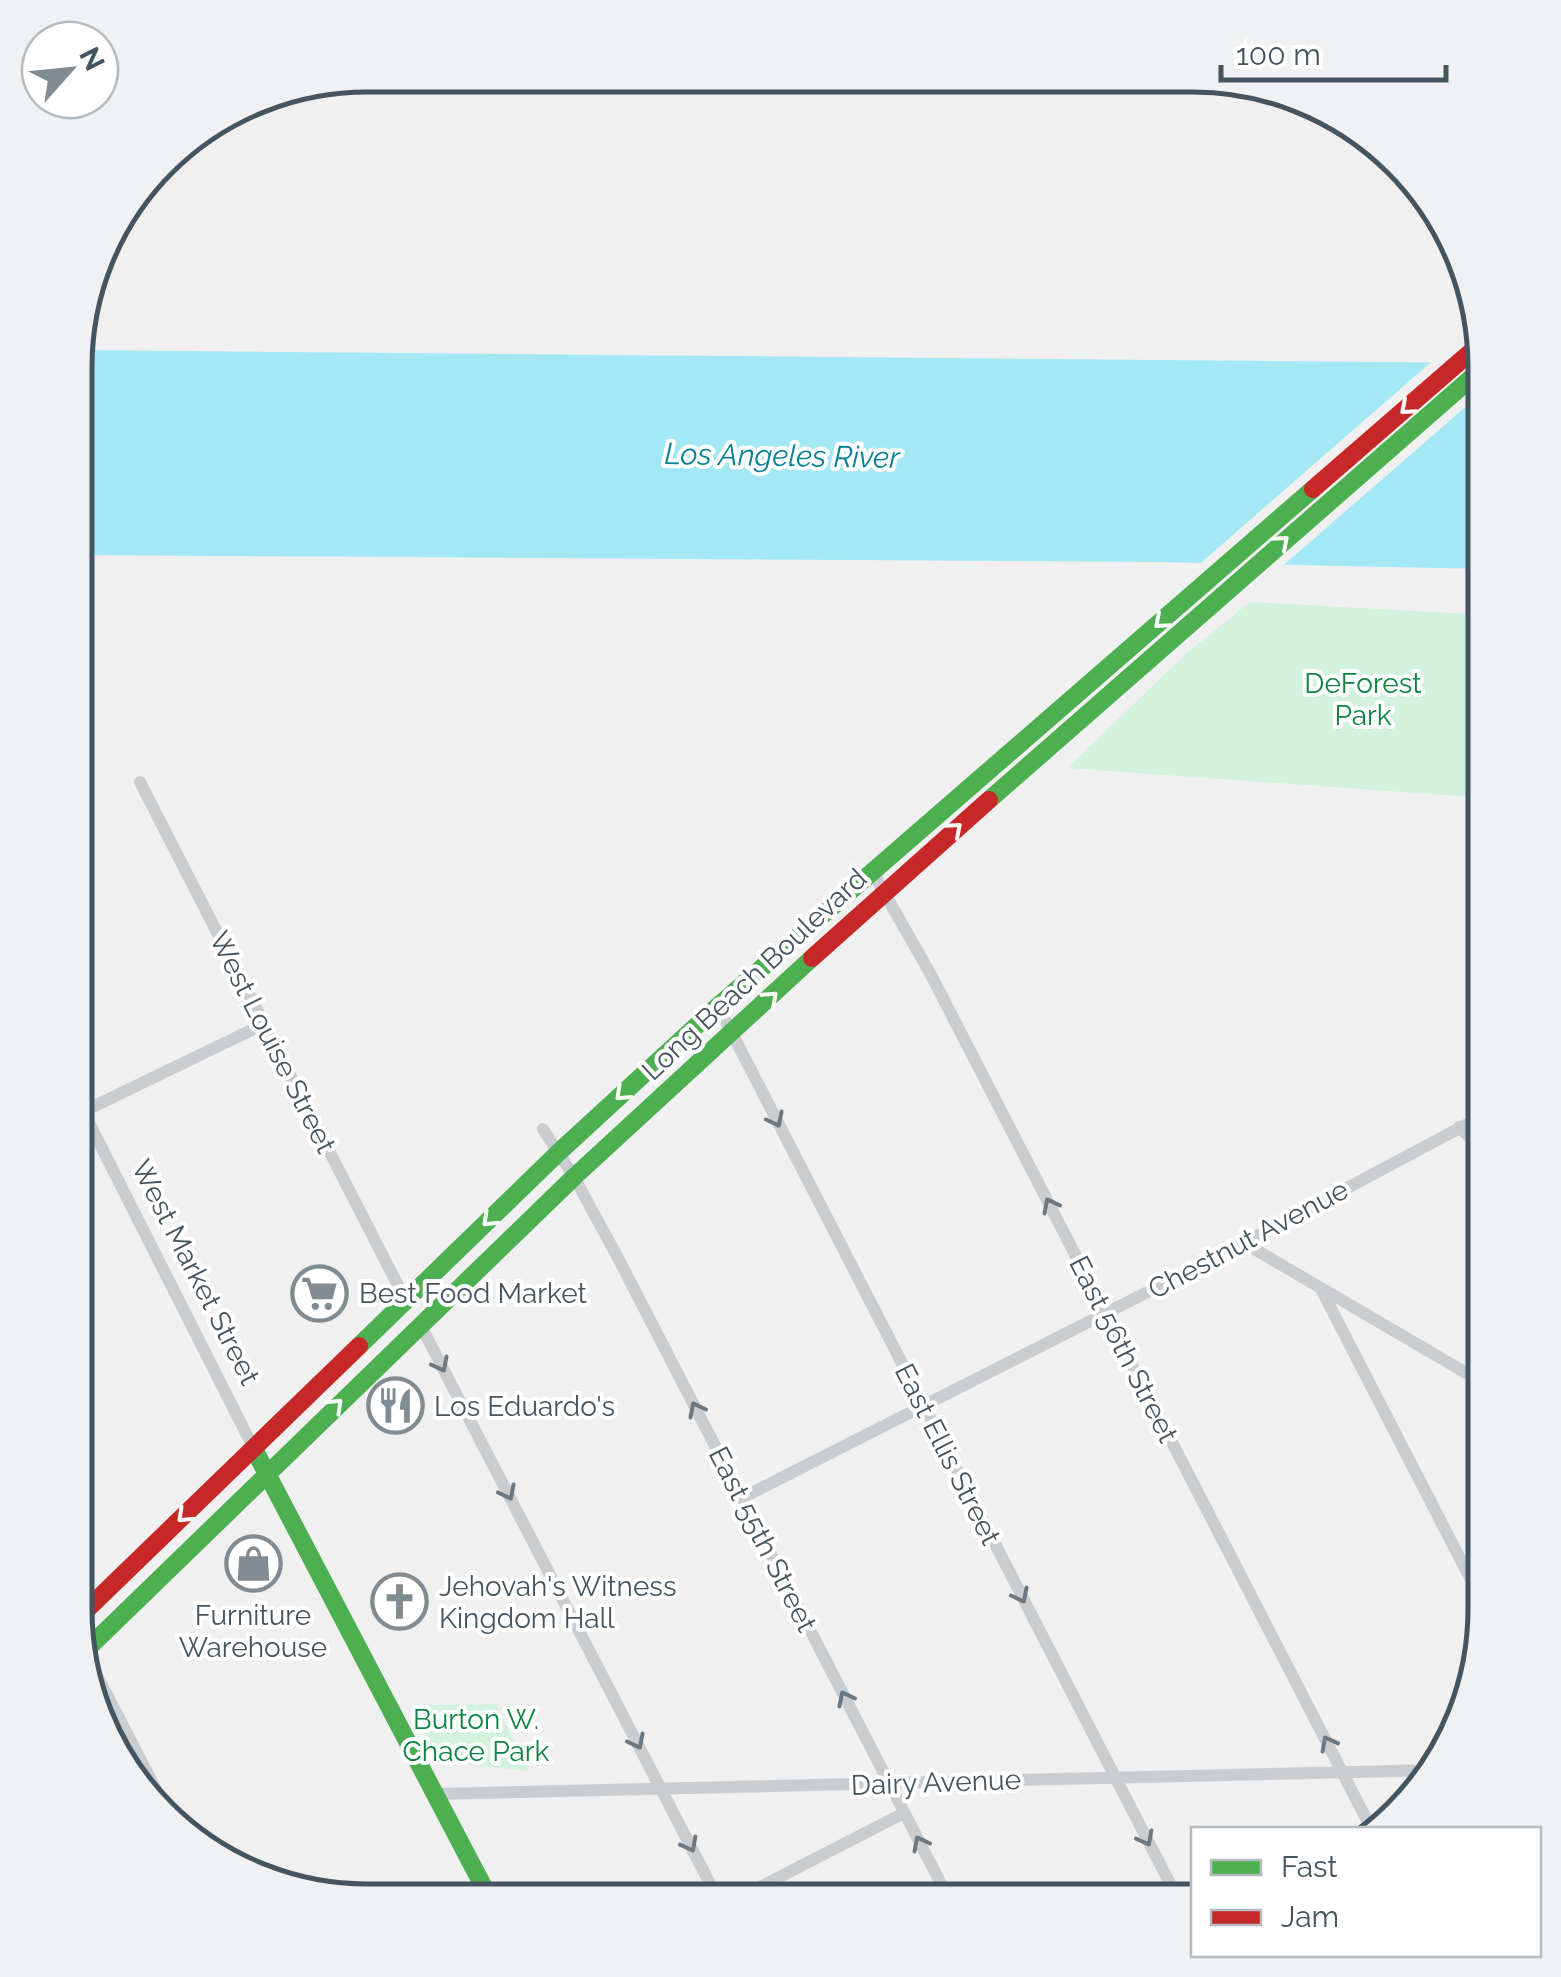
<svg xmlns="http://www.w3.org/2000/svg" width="1561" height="1977" font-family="Raleway,sans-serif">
  <rect width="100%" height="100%" fill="#f1f0f0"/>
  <path fill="#d3f2dd" d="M 1250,602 L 1486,615 L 1486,798 L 1067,768 L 1188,652 Z
    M 496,1704 L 529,1771 L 453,1763 L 433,1749 L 411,1705 Z"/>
  <path fill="#a3e8f4" d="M 78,350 L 1485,363 L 1486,569 L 1156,562 L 77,555 Z"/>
  <path fill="#f1f0f0" d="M 1437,357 L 1484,358 L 1486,389 L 1278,570 L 1195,568 Z"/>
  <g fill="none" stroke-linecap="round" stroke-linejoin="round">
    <path stroke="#cacdd0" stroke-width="12" d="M 140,782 L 406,1301
      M 872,871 L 931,975 L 1372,1830
      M 718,1006 L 1179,1901
      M 76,1097 L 254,1449
      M 78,1114 L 264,1024
      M 1459,1127 L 1486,1152
      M 543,1129 L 574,1177 L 617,1256 L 950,1901
      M 1244,1243 L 1485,1384
      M 1321,1289 L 1485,1607
      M 420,1324 L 719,1901
      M 742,1498 L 1244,1243 L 1486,1114
      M 88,1658 L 168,1813
      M 436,1794 L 1437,1770
      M 733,1901 L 904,1813"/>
    <path stroke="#4caf50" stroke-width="18" d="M 989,800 L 1486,365
      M 359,1346 L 559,1152 L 718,1006 L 1313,489
      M 254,1449 L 491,1901
      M 86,1650 L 574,1177 L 812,958"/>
    <path stroke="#c62828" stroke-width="18" d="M 1313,489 L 1480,344
      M 812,958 L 989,800
      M 77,1619 L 359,1346"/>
  </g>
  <defs><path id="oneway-chevron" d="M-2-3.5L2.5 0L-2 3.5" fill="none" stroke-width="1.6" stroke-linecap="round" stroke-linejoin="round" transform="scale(2.5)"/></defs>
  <g stroke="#f6fbf6">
    <use href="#oneway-chevron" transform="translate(1407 408) rotate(139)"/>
    <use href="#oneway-chevron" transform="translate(1282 542) rotate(-41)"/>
    <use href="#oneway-chevron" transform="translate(1161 622) rotate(139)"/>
    <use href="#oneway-chevron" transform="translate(955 829) rotate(-41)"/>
    <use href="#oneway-chevron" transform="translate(771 998) rotate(-42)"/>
    <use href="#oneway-chevron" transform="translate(622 1094) rotate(137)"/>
    <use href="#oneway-chevron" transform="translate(489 1220) rotate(136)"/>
    <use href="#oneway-chevron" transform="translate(336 1405) rotate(-44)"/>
    <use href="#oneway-chevron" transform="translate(184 1516) rotate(136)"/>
  </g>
  <g stroke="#6d7982">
    <use href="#oneway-chevron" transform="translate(776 1120) rotate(63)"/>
    <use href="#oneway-chevron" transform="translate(1050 1205) rotate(-117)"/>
    <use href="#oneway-chevron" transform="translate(441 1365) rotate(63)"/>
    <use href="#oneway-chevron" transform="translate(696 1409) rotate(-117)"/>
    <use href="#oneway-chevron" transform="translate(508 1493) rotate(63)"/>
    <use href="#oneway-chevron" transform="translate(1021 1596) rotate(63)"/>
    <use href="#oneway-chevron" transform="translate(845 1698) rotate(-117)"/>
    <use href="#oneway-chevron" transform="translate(637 1742) rotate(63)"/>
    <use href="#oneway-chevron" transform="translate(1328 1743) rotate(-118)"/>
    <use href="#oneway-chevron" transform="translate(1146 1839) rotate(62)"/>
    <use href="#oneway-chevron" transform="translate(920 1843) rotate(-117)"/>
    <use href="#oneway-chevron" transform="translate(690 1845) rotate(62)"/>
  </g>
  <defs>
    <symbol id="supermarket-ring" viewBox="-11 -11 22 22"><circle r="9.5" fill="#fff" stroke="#818b92" stroke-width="1.5"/><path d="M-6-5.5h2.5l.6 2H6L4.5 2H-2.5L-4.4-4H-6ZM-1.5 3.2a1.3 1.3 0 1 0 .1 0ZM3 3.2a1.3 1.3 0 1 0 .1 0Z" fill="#818b92"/></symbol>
    <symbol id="restaurant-ring" viewBox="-11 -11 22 22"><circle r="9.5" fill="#fff" stroke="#818b92" stroke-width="1.5"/><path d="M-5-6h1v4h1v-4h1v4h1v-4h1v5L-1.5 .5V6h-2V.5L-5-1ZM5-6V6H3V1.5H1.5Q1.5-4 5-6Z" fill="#818b92"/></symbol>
    <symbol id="shop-ring" viewBox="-11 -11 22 22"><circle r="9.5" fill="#fff" stroke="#818b92" stroke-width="1.5"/><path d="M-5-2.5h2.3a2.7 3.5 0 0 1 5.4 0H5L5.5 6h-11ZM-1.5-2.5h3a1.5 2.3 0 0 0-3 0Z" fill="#818b92"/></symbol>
    <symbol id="church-ring" viewBox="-11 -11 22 22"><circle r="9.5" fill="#fff" stroke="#818b92" stroke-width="1.5"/><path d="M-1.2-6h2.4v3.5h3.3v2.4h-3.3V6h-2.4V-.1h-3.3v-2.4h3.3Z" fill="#818b92"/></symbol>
  </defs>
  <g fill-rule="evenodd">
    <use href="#supermarket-ring" x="288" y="1262" width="63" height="63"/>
    <use href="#restaurant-ring" x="364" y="1374" width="63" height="63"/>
    <use href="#shop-ring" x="222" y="1532" width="63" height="63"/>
    <use href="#church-ring" x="368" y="1570" width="63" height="63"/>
  </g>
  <g text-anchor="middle" stroke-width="8" stroke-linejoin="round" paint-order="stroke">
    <g font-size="28" fill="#0c8441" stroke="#fff">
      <text x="1363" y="693">DeForest<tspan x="1363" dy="32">Park</tspan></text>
      <text x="476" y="1729">Burton W.<tspan x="476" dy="32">Chace Park</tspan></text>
    </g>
    <g font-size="28" fill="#455560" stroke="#fff">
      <text transform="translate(754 974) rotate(-43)" y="10">Long Beach Boulevard</text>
      <text transform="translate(273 1042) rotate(63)" y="10">West Louise Street</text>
      <text transform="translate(1248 1239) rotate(-28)" y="10">Chestnut Avenue</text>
      <text transform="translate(196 1272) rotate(63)" y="10">West Market Street</text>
      <text transform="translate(1124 1349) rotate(63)" y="10">East 56th Street</text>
      <text transform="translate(948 1454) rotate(63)" y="10">East Ellis Street</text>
      <text transform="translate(763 1539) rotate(63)" y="10">East 55th Street</text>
      <text transform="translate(936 1782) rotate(-2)" y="10">Dairy Avenue</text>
    </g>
    <g font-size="28" fill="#455560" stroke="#fff" text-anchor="start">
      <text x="359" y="1303">Best Food Market</text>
      <text x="434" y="1416">Los Eduardo's</text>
      <text x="439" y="1596">Jehovah's Witness<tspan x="439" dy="32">Kingdom Hall</tspan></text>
      <text x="253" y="1625" text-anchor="middle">Furniture<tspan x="253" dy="32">Warehouse</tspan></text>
    </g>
    <g font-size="30" font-style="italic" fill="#038097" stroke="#fff">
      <text transform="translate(782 456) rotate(1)" y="10">Los Angeles River</text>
    </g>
  </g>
  <path d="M0 0H1561V1977H0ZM367 92H1193A275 275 0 0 1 1468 367V1609A275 275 0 0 1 1193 1884H367A275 275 0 0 1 92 1609V367A275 275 0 0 1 367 92Z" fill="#f0f1f2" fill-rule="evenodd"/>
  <path fill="none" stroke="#455560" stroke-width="5" d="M367 92H1193A275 275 0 0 1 1468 367V1609A275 275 0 0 1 1193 1884H367A275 275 0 0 1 92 1609V367A275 275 0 0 1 367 92Z"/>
  <rect x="1191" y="1827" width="350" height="130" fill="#ffffff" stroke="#b5bbbf" stroke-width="2.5"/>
  <rect x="1211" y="1860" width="50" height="15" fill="#4caf50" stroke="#b5bbbf" stroke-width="2.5"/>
  <text x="1281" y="1877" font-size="30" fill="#455560">Fast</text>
  <rect x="1211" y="1910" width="50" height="15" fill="#c62828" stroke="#b5bbbf" stroke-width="2.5"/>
  <text x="1281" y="1927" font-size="30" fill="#455560">Jam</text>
  <g transform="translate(70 70) rotate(63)"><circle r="48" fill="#ffffff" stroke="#b5bbbf" stroke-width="2.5"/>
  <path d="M0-8L18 38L0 25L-18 38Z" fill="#818b92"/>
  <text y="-15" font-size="28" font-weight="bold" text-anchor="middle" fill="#455560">N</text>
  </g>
  <path d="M1221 65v15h225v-15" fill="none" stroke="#455560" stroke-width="5"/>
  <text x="1236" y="65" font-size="30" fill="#455560" stroke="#ffffff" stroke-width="8" paint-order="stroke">100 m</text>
</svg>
